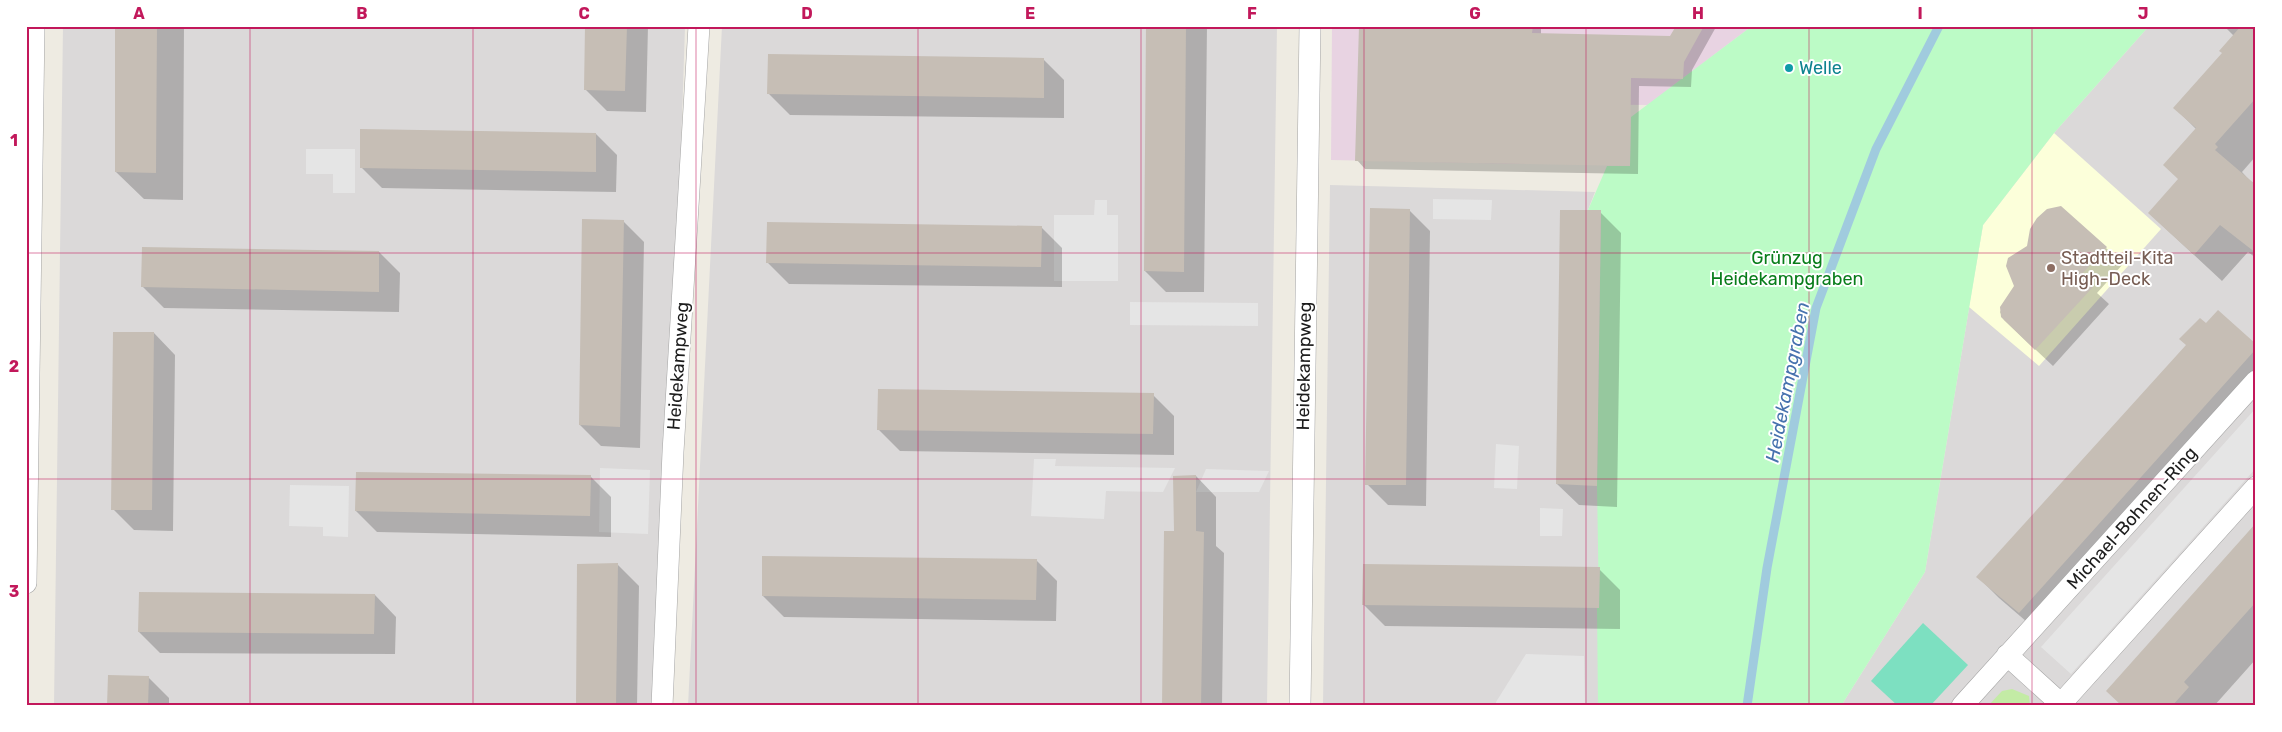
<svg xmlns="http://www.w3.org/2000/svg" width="2282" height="732" font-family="Rubik,sans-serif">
  <rect width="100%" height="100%" fill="#eeebe2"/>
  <path fill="#dbd9d9" d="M 63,26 L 685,26 L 663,706 L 54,706 Z
    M 722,26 L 1277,26 L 1267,706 L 688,706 Z
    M 2149,26 L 2256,26 L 2256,706 L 1841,706 L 1925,572 L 1983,225 L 2054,133 Z
    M 1330,185 L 1595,192 L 1588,210 L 1601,210 L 1598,706 L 1323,706 Z"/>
  <path fill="#e8d3e2" d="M 1332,26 L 1752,26 L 1648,105 L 1542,104 L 1540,164 L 1530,164 L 1331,160 Z"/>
  <path fill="#fcffda" d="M 2054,133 L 2161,229 L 2039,366 L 1969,307 L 1983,225 Z"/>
  <path fill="#c3eba5" d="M 2012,689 L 2029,696 L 2030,706 L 1988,706 L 2002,691 Z"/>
  <path fill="#bcfbc6" d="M 1752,26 L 2149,26 L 2054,133 L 1983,225 L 1925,572 L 1841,706 L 1598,706 L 1597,608 L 1599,608 L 1597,486 L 1601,211 L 1588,210 L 1607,166 L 1630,166 L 1631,117 Z"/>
  <path fill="#7de0c1" d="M 1923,623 L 1968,665 L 1930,706 L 1898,706 L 1871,681 Z"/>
  <path fill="#e5e5e5" d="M 306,149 L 355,149 L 355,193 L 333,193 L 333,174 L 306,174 Z
    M 1433,199 L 1492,200 L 1491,220 L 1433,219 Z
    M 1095,200 L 1107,200 L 1107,215 L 1118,215 L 1118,281 L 1054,281 L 1054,215 L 1094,215 Z
    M 1130,302 L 1258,303 L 1258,326 L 1130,325 Z
    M 2256,408 L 2256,468 L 2071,674 L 2041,647 Z
    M 1496,444 L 1519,446 L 1517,489 L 1494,488 Z
    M 1034,459 L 1056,459 L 1055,466 L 1175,468 L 1163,492 L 1106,491 L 1104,519 L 1031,516 Z
    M 600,468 L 650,470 L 648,534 L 599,532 Z
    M 1206,469 L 1269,471 L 1259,492 L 1196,492 Z
    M 290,485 L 349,486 L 348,537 L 323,536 L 323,527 L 289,526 Z
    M 1540,508 L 1563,509 L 1562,536 L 1540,536 Z
    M 1526,654 L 1584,656 L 1585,706 L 1496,706 L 1496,702 Z"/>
  <path fill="#0003" d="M 116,26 L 184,26 L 183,200 L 144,199 L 116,172 Z
    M 587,26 L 648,26 L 646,112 L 607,111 L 586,90 Z
    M 1147,26 L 1207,26 L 1204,292 L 1166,292 L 1145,271 Z
    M 1360,26 L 1541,26 L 1541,35 L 1671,38 L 1677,26 L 1716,27 L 1692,70 L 1691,87 L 1639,86 L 1638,174 L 1365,169 L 1357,160 Z
    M 2224,26 L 2256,26 L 2256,156 L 2242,172 L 2252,183 L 2256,178 L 2256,258 L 2248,252 L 2222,281 L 2149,213 L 2179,180 L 2197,130 L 2175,108 L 2224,53 L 2234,36 Z
    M 1043,59 L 1064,80 L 1064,118 L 790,115 L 769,94 Z
    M 596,134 L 617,155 L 616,192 L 382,188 L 361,167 Z
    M 1409,210 L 1430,231 L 1426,506 L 1388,505 L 1367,484 Z
    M 1600,212 L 1621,233 L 1617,507 L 1579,505 L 1557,484 Z
    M 623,221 L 644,242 L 640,448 L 601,446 L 580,425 Z
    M 1041,227 L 1062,248 L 1062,287 L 789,284 L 768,263 Z
    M 2106,248 L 2123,264 L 2097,293 L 2109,304 L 2053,366 L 2004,320 L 2000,312 L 2015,287 Z
    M 379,252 L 400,273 L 399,312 L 164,308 L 143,287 Z
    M 2206,325 L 2256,345 L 2256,393 L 2040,633 L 1999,598 L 1978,577 Z
    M 154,333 L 175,355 L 173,531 L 134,530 L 113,509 Z
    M 1153,395 L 1174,416 L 1174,455 L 900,451 L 878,429 Z
    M 590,476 L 611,497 L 611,537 L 377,532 L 356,511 Z
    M 1196,476 L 1216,497 L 1216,546 L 1224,553 L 1222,706 L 1163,706 L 1175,533 Z
    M 2256,525 L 2256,659 L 2214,706 L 2122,706 Z
    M 1036,560 L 1057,581 L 1056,621 L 784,617 L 763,596 Z
    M 618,565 L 639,586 L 637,706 L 577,706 Z
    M 1599,569 L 1620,590 L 1620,629 L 1385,626 L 1364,605 Z
    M 375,595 L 396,617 L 395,654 L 160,653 L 139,632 Z
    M 148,677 L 169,698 L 169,706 L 109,706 Z"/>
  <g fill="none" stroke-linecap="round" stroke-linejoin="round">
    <path stroke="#a0cbde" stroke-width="9" d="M 1747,706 L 1767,568 L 1816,308 L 1876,149 L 1939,26"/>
  </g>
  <path fill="#c6beb5" d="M 115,26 L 157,26 L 156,173 L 115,172 Z
    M 585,26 L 627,26 L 625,91 L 584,90 Z
    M 1146,26 L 1186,26 L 1184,272 L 1144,271 Z
    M 1359,26 L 1533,26 L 1532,33 L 1670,36 L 1676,26 L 1704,26 L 1684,62 L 1683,79 L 1631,78 L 1630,166 L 1355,161 Z
    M 2241,26 L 2256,26 L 2256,98 L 2215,144 L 2218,147 L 2215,150 L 2256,185 L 2256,253 L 2220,225 L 2194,255 L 2148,213 L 2178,179 L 2163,165 L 2196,128 L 2173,108 L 2222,53 L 2219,51 Z
    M 768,54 L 1044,58 L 1044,98 L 767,94 Z
    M 360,129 L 596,133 L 596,172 L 360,168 Z
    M 2061,206 L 2107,247 L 2080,276 L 2093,287 L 2035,350 L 2001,317 L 2000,307 L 2014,286 L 2006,266 L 2008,258 L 2027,246 L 2030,229 L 2037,218 L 2047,209 Z
    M 1370,208 L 1410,209 L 1406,485 L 1365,485 Z
    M 1560,210 L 1601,210 L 1597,486 L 1556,484 Z
    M 582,219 L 624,220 L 620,427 L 579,425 Z
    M 767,222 L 1042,226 L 1041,267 L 766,263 Z
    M 142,247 L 379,251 L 379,292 L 141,287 Z
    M 2218,310 L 2256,344 L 2256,349 L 2019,613 L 1976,577 L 2186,345 L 2179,339 L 2200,318 L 2206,323 Z
    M 113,332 L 154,332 L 152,510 L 111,510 Z
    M 878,389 L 1154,393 L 1153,434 L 877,430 Z
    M 356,472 L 591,475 L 590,516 L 355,511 Z
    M 1196,475 L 1196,531 L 1204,532 L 1201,706 L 1162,706 L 1164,531 L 1174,531 L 1173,476 Z
    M 2256,523 L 2256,602 L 2184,682 L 2189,687 L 2172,706 L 2122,706 L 2106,691 Z
    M 762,556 L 1037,559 L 1036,600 L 762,596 Z
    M 618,563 L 616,706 L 576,706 L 577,564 Z
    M 1363,564 L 1600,567 L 1599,608 L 1362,605 Z
    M 139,592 L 375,594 L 374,634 L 138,632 Z
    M 108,675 L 149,676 L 148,706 L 107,706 Z"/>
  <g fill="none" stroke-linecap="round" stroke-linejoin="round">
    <defs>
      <path id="minor" d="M 26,583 L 34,26
        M 2007,655 L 2061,704
        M 662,706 L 673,452 L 699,26
        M 1300,706 L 1310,26
        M 1962,706 L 2256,381
        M 2059,706 L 2256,487"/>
    </defs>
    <use href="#minor" stroke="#a4a4a4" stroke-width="22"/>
    <use href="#minor" stroke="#fff" stroke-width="21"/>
  </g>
  <path fill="none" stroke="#c2185b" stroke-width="1" stroke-opacity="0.55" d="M 250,26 L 250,706M 473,26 L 473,706M 696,26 L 696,706M 918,26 L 918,706M 1141,26 L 1141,706M 1364,26 L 1364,706M 1586,26 L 1586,706M 1809,26 L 1809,706M 2032,26 L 2032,706M 26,253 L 2256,253M 26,479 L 2256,479"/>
  <circle fill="#0f9aa8" stroke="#fff" stroke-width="2" cx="1789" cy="68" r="5"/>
  <circle fill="#8d6e63" stroke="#fff" stroke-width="2" cx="2051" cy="268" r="5"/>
  <g text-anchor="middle" stroke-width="4" stroke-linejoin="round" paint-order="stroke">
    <g font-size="18" fill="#0d838f" stroke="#fff" text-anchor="start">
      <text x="1799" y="74">Welle</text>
    </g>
    <g font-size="18" fill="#087d1a" stroke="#fff">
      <text x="1787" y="264">Grünzug<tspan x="1787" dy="21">Heidekampgraben</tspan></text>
    </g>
    <g font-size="18" fill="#785e54" stroke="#fff" text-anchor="start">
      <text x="2061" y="264">Stadtteil-Kita<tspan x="2061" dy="21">High-Deck</tspan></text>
    </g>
    <g font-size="18" fill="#1d1d1d" stroke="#fff">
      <text transform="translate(678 366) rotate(-86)" y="6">Heidekampweg</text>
      <text transform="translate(1304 366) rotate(-89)" y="6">Heidekampweg</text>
      <text transform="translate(2132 518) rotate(-48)" y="6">Michael-Bohnen-Ring</text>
    </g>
    <g font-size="19" font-style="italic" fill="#4773ae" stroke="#fff">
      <text transform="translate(1787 382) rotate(-79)" y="7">Heidekampgraben</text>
    </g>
  </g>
  <rect width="2282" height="732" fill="none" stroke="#ffffff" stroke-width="55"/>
  <rect x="28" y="28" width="2226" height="676" fill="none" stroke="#c2185b" stroke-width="2"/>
  <g font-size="16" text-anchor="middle" font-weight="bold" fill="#c2185b">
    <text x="139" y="19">A</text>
    <text x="362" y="19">B</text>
    <text x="584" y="19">C</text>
    <text x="807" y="19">D</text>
    <text x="1030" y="19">E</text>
    <text x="1252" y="19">F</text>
    <text x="1475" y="19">G</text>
    <text x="1698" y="19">H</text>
    <text x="1920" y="19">I</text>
    <text x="2143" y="19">J</text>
    <text x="14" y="146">1</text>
    <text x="14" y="372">2</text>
    <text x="14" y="597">3</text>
  </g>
</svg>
